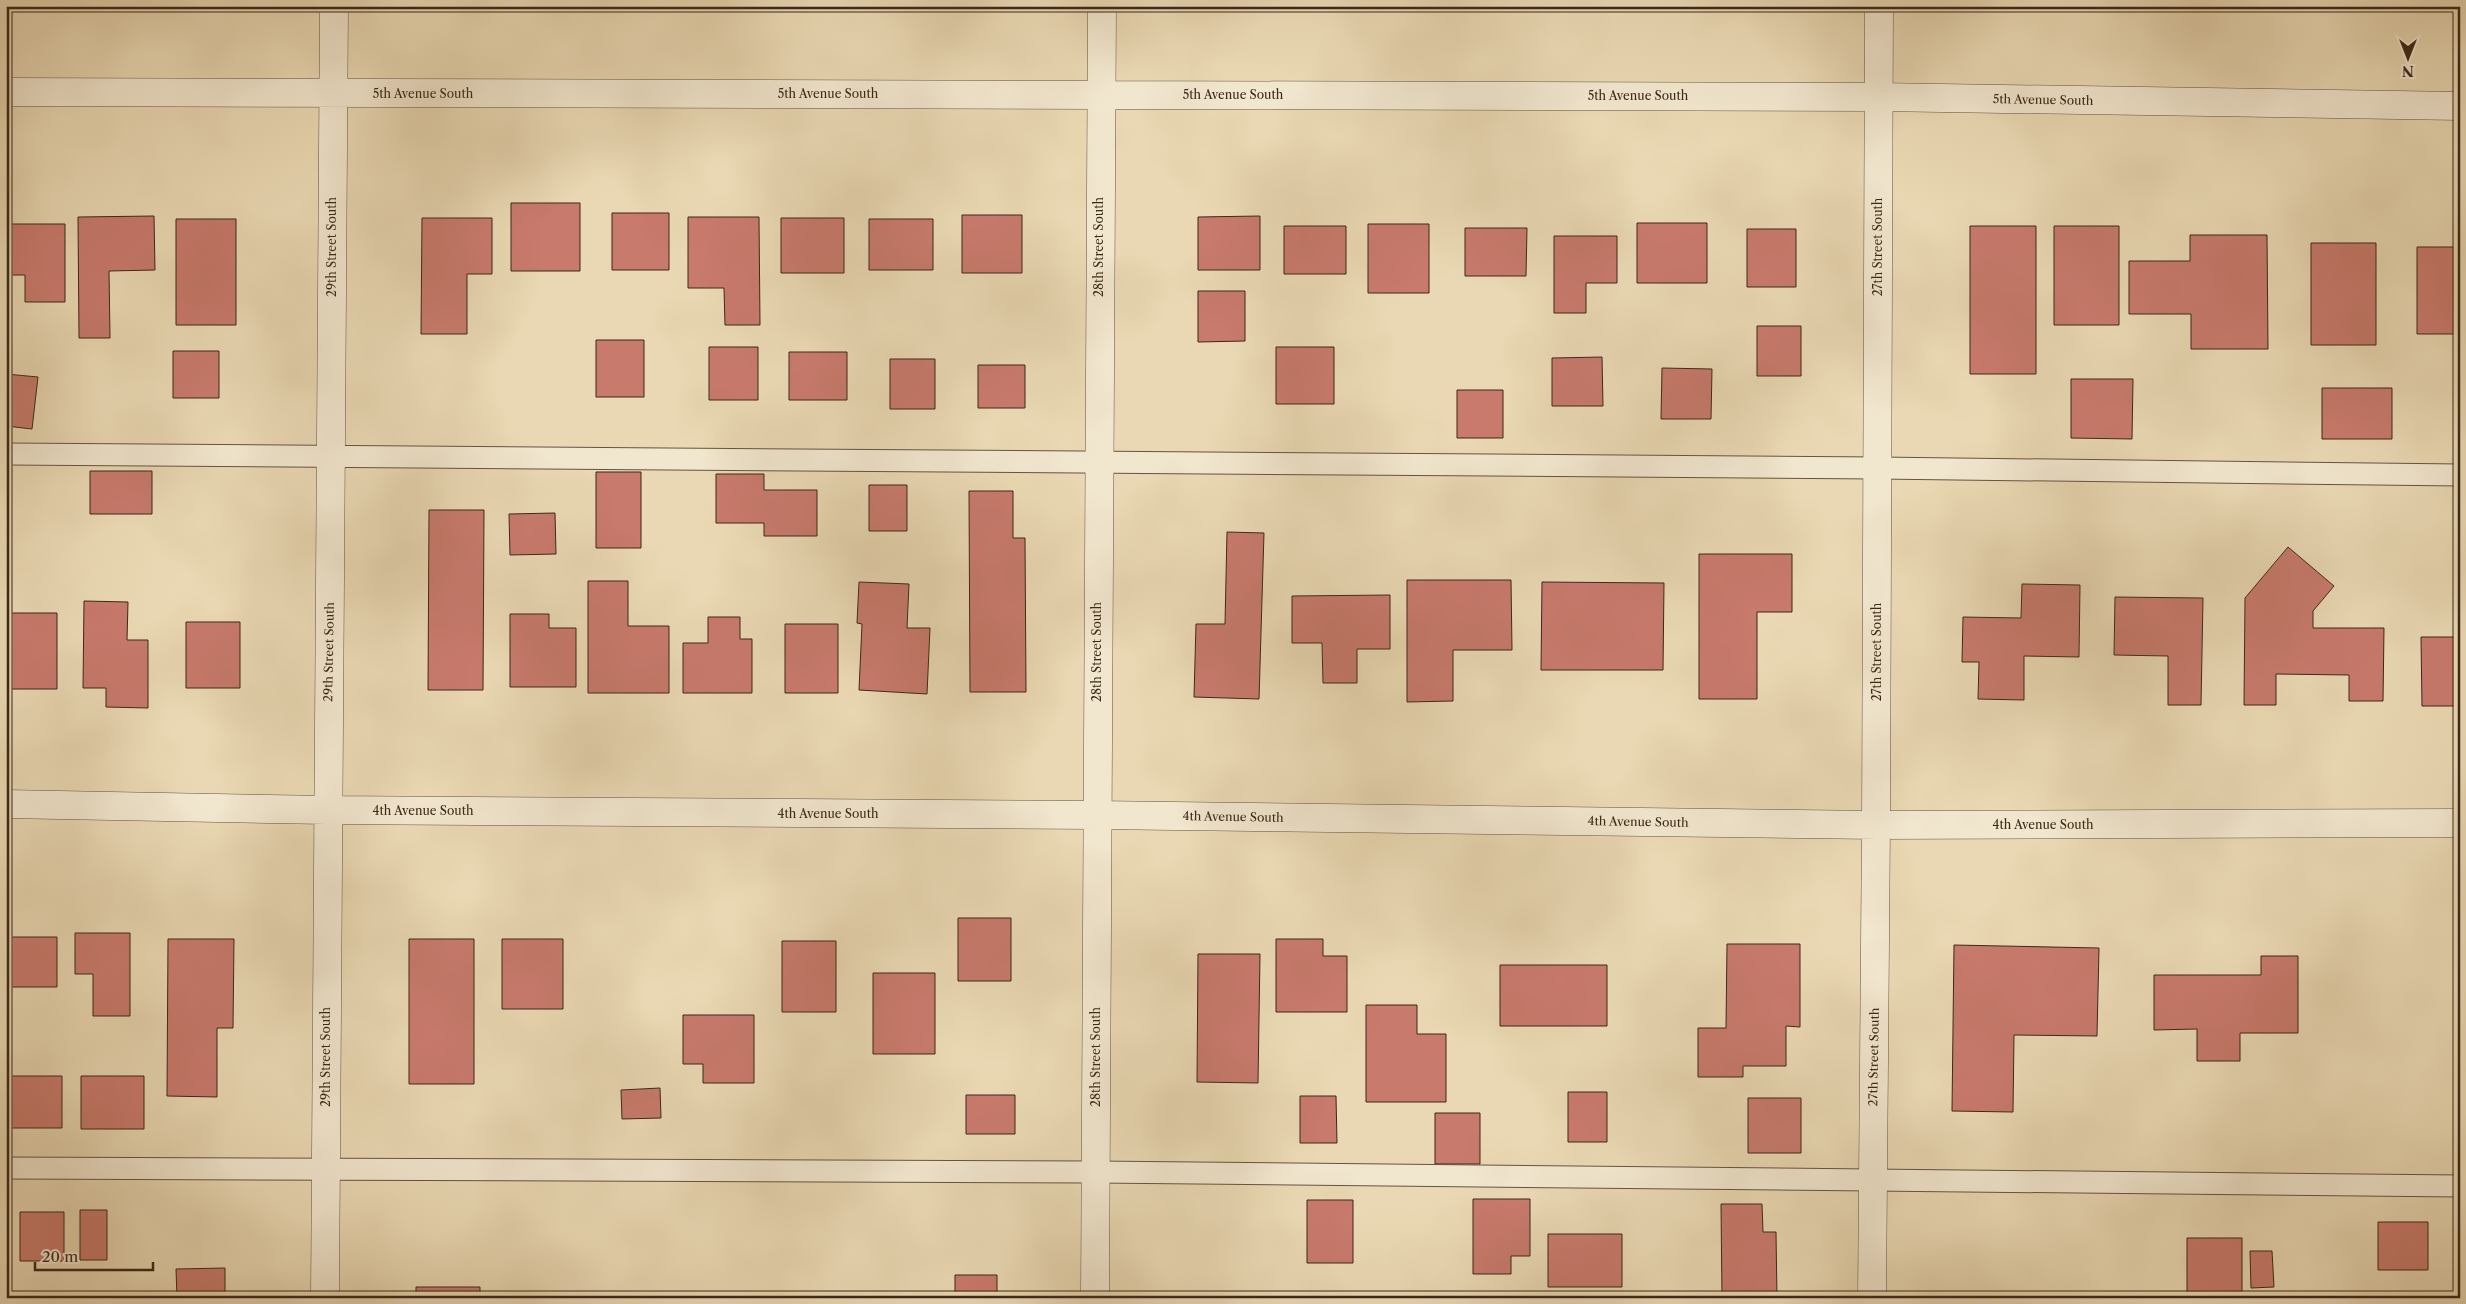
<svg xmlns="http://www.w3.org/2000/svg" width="2466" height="1304" font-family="'Libre Caslon Text',serif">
  <rect width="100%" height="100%" fill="#e9d8b3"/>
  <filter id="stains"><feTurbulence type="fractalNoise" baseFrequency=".004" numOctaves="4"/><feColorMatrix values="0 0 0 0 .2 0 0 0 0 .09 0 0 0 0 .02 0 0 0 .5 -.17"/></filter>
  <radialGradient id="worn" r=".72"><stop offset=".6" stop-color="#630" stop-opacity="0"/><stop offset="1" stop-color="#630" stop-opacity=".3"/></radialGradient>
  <path fill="#c87a6d" stroke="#3b2819" d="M 511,203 L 580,203 L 580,271 L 511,271 Z
    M 612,213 L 669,213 L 669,270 L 612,270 Z
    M 962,215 L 1022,215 L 1022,273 L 962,273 Z
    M 154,216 L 155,270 L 109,271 L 110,338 L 79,338 L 78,217 Z
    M 1260,216 L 1260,270 L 1198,270 L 1198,217 Z
    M 688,217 L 759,217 L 760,325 L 725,325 L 724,288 L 688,288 Z
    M 422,218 L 492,218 L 492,274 L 467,274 L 467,334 L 421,334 Z
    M 781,218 L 844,218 L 844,273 L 781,273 Z
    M 176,219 L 236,219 L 236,325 L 176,325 Z
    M 869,219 L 933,219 L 933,270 L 869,270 Z
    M 1637,223 L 1707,223 L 1707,283 L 1637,283 Z
    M 6,224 L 65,224 L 65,302 L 25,302 L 25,275 L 6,275 Z
    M 1368,224 L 1429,224 L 1429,293 L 1368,293 Z
    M 1284,226 L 1346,226 L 1346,274 L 1284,274 Z
    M 1970,226 L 2036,226 L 2036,374 L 1970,374 Z
    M 2054,226 L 2119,226 L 2119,325 L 2054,325 Z
    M 1465,228 L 1527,228 L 1526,276 L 1465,276 Z
    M 1747,229 L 1796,229 L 1796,287 L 1747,287 Z
    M 2190,235 L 2267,235 L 2268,349 L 2191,349 L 2191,314 L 2129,314 L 2129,261 L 2190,261 Z
    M 1554,236 L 1617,236 L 1617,283 L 1586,283 L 1586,313 L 1554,313 Z
    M 2311,243 L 2376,243 L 2376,345 L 2311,345 Z
    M 2417,247 L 2460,247 L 2460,334 L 2417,334 Z
    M 1198,291 L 1245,291 L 1245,341 L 1198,342 Z
    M 1757,326 L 1801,326 L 1801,376 L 1757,376 Z
    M 596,340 L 644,340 L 644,397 L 596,397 Z
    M 709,347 L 758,347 L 758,400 L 709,400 Z
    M 1276,347 L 1334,347 L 1334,404 L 1276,404 Z
    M 173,351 L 219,351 L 219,398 L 173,398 Z
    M 789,352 L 847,352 L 847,400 L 789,400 Z
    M 1602,357 L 1603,406 L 1552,406 L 1552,358 Z
    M 890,359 L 935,359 L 935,409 L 890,409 Z
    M 978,365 L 1025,365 L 1025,408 L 978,408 Z
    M 1662,368 L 1712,369 L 1711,419 L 1661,419 Z
    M 6,374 L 38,377 L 32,429 L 6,426 Z
    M 2071,379 L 2133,379 L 2132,439 L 2071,438 Z
    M 2322,388 L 2392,388 L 2392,439 L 2322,439 Z
    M 1457,390 L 1503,390 L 1503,438 L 1457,438 Z
    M 90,471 L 152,471 L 152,514 L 90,514 Z
    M 596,472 L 641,472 L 641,548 L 596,548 Z
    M 716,474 L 764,474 L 764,490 L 817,490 L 817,536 L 764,536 L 764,523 L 716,523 Z
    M 869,485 L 907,485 L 907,531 L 869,531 Z
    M 969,491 L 1013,491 L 1013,538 L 1025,538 L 1026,692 L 970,692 Z
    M 429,510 L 484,510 L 483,690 L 428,690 Z
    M 555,513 L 556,554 L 510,555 L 509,514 Z
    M 1227,532 L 1264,533 L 1259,699 L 1194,697 L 1196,624 L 1225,624 Z
    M 2288,547 L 2334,586 L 2313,611 L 2313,628 L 2384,628 L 2383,701 L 2349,701 L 2349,675 L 2276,674 L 2276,705 L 2244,705 L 2245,598 Z
    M 1699,554 L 1792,554 L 1792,612 L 1757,612 L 1757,699 L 1699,699 Z
    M 1407,580 L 1511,580 L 1512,650 L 1453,650 L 1453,701 L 1407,702 Z
    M 588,581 L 628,581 L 628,626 L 669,626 L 669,693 L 588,693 Z
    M 859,582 L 909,584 L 907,628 L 930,628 L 927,694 L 859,690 L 862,624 L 857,623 Z
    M 1542,582 L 1664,583 L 1663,670 L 1541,670 Z
    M 2022,584 L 2080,585 L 2079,657 L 2024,656 L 2024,700 L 1978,699 L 1979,662 L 1962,662 L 1963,617 L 2021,618 Z
    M 1390,595 L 1390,649 L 1357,649 L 1357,683 L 1323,683 L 1322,643 L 1292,643 L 1292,596 Z
    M 2115,597 L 2203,598 L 2201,705 L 2168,705 L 2168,656 L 2114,655 Z
    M 84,601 L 128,602 L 127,640 L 148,640 L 148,708 L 106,707 L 106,688 L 83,688 Z
    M 6,613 L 57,613 L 57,689 L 6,689 Z
    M 510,614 L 549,614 L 549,628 L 576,628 L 576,687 L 510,687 Z
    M 708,617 L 740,617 L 740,639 L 752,639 L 752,693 L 683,693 L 683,643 L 708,643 Z
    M 186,622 L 240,622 L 240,688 L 186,688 Z
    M 785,624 L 838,624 L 838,693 L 785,693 Z
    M 2421,637 L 2460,637 L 2460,706 L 2422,706 Z
    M 958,918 L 1011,918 L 1011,981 L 958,981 Z
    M 75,933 L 130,933 L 130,1016 L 93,1016 L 93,974 L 75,974 Z
    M 6,937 L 57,937 L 57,987 L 6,987 Z
    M 168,939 L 234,939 L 233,1028 L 217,1028 L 217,1097 L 167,1096 Z
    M 409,939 L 474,939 L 474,1084 L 409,1084 Z
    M 502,939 L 563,939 L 563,1009 L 502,1009 Z
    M 1276,939 L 1323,939 L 1323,956 L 1347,956 L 1347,1012 L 1276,1012 Z
    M 782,941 L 836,941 L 836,1012 L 782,1012 Z
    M 1727,944 L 1800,944 L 1800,1027 L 1786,1026 L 1786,1066 L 1743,1066 L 1743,1077 L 1698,1077 L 1698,1028 L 1726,1028 Z
    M 1954,945 L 2099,948 L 2097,1036 L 2014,1035 L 2013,1112 L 1952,1111 Z
    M 1198,954 L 1260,954 L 1258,1083 L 1197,1082 Z
    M 2261,956 L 2298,956 L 2298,1033 L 2240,1033 L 2240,1061 L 2197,1061 L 2197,1029 L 2154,1030 L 2154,975 L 2261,975 Z
    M 1500,965 L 1607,965 L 1607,1026 L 1500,1026 Z
    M 873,973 L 935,973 L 935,1054 L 873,1054 Z
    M 1366,1005 L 1417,1005 L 1417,1034 L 1446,1034 L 1446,1102 L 1366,1102 Z
    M 683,1015 L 754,1015 L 754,1083 L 703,1083 L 703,1064 L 683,1064 Z
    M 6,1076 L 62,1076 L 62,1128 L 6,1128 Z
    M 81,1076 L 144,1076 L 144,1129 L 81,1129 Z
    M 660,1088 L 661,1118 L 622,1119 L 621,1090 Z
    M 1568,1092 L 1607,1092 L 1607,1142 L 1568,1142 Z
    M 966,1095 L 1015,1095 L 1015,1134 L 966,1134 Z
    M 1300,1096 L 1336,1096 L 1337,1143 L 1300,1143 Z
    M 1748,1098 L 1801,1098 L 1801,1153 L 1748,1153 Z
    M 1435,1113 L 1480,1113 L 1480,1164 L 1435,1164 Z
    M 1473,1199 L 1530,1199 L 1530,1256 L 1511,1256 L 1511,1274 L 1473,1274 Z
    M 1307,1200 L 1353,1200 L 1353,1263 L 1307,1263 Z
    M 1721,1204 L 1762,1204 L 1763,1232 L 1776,1232 L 1777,1298 L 1722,1298 Z
    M 80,1210 L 107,1210 L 107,1260 L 80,1260 Z
    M 20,1212 L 64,1212 L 64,1261 L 20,1261 Z
    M 2378,1222 L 2428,1222 L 2428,1270 L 2378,1270 Z
    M 1548,1234 L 1622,1234 L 1622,1287 L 1548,1287 Z
    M 2187,1238 L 2242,1238 L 2242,1298 L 2187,1298 Z
    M 2250,1251 L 2272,1251 L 2274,1287 L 2251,1288 Z
    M 225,1268 L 225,1298 L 177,1298 L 176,1269 Z
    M 955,1275 L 997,1275 L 997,1298 L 955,1298 Z
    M 416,1287 L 480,1287 L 480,1298 L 416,1298 Z"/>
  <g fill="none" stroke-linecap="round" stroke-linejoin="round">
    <defs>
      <path id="service" d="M 6,454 L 1878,468 L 2460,475
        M 6,1168 L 1096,1172 L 2460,1186"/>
      <path id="minor" d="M 6,92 L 1879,97 L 2460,106
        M 6,804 L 327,810 L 1096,815 L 1876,825 L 2460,823
        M 325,1298 L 334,6
        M 1095,1298 L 1102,6
        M 1872,1298 L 1876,825 L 1879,6"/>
    </defs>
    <use href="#service" stroke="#665440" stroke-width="23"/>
    <use href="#minor" stroke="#665440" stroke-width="29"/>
    <use href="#service" stroke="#f1e6ce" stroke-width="21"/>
    <use href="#minor" stroke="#f1e6ce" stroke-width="28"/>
  </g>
  <g text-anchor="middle" stroke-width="4.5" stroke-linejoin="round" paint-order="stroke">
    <g font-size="12" fill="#3b2819" stroke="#f1e6ce">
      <text x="423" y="98">5th Avenue South</text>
      <text x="828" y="98">5th Avenue South</text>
      <text x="1233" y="99">5th Avenue South</text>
      <text x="1638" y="100">5th Avenue South</text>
      <text transform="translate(2043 100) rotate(1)" y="4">5th Avenue South</text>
      <text transform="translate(332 247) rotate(-90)" y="4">29th Street South</text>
      <text transform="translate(1099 247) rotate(-90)" y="4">28th Street South</text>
      <text transform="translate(1878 247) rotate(-90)" y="4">27th Street South</text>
      <text transform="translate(329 652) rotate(-89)" y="4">29th Street South</text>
      <text transform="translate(1097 652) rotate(-90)" y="4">28th Street South</text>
      <text transform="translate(1877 652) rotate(-90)" y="4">27th Street South</text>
      <text x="423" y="815">4th Avenue South</text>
      <text x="828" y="818">4th Avenue South</text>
      <text transform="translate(1233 817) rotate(1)" y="4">4th Avenue South</text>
      <text transform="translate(1638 822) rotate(1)" y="4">4th Avenue South</text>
      <text x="2043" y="829">4th Avenue South</text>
      <text transform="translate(326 1057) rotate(-90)" y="4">29th Street South</text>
      <text transform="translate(1096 1057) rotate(-90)" y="4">28th Street South</text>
      <text transform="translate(1874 1057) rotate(-89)" y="4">27th Street South</text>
    </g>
  </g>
  <rect width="2466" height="1304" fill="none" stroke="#e9d8b3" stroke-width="25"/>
  <rect x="8" y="8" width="2451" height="1289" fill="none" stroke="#3b2819" stroke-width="2.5"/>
  <rect x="12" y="12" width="2441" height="1279" fill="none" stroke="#3b2819"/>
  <g transform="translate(2408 58) rotate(180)" stroke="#f1e6ce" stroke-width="4" paint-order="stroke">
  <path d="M0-4L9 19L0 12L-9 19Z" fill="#3b2819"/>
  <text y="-8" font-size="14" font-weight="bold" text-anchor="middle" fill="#3b2819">N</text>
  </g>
  <path d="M35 1262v8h118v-8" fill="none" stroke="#3b2819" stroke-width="2.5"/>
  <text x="42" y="1262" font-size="15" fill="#3b2819" stroke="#f1e6ce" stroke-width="4" paint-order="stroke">20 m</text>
  <rect width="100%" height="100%" filter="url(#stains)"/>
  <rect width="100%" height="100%" fill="url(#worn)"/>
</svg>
